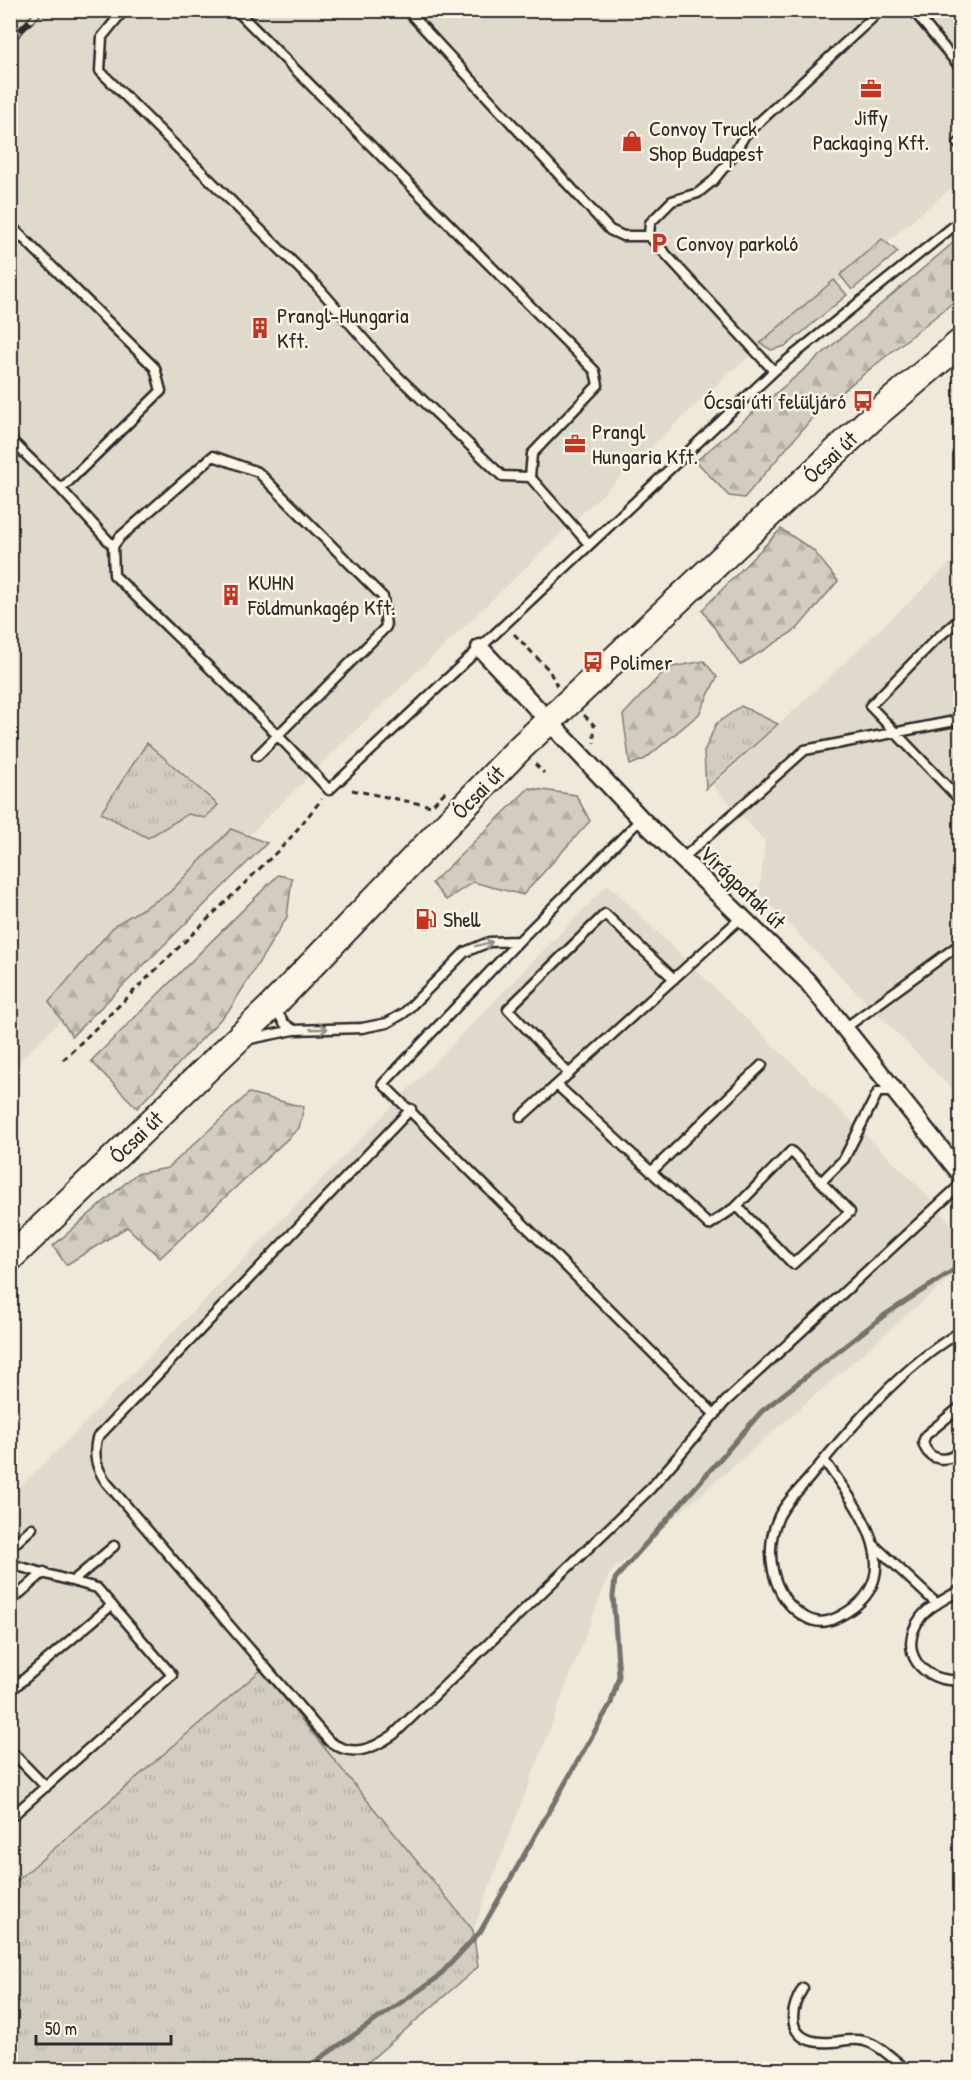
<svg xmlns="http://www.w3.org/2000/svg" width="971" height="2080" font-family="'Patrick Hand',sans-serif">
  <defs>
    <pattern id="grass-tufts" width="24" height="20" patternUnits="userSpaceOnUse" patternTransform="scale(1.5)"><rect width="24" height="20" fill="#d2cdc0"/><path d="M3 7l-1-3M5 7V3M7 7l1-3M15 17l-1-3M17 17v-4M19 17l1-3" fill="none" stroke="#b4b0a5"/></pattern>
    <pattern id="forest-firs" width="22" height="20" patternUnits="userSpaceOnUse" patternTransform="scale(1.5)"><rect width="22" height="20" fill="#d2cdc0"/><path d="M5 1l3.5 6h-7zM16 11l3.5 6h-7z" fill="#b4b0a5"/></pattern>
  </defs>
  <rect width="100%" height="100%" fill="#efe9da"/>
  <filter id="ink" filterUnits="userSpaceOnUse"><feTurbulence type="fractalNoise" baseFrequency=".0167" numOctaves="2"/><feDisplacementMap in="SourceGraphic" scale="12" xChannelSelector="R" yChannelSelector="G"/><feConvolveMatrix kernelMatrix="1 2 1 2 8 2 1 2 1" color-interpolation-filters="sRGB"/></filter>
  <g filter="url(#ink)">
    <path fill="#e0dacc" d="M 11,11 L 960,11 L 960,181 L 728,374 L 356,730 L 11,1069 Z
      M 960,554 L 960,1097 L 759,894 L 765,841 L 713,786 Z
      M 608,884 L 919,1187 L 960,1234 L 960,1269 L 609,1574 L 473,1930 L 261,1670 L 11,1886 L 11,1495 L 61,1447 Z"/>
    <path fill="url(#grass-tufts)" stroke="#7e7c76" stroke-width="1.5" d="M 882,239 L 898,252 L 852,290 L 840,275 Z
      M 834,280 L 847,295 L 786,346 L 771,350 L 760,343 Z
      M 741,706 L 778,724 L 706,789 L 704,752 L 716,724 Z
      M 147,743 L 218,805 L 205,818 L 188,814 L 148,838 L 101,813 Z
      M 261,1670 L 473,1930 L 478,1967 L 360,2069 L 11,2069 L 11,1886 Z"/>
    <path fill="url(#forest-firs)" stroke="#7e7c76" stroke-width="1.5" d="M 960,237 L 960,297 L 819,410 L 744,498 L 729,496 L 696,461 Z
      M 781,529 L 813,550 L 838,581 L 797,629 L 740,665 L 702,610 Z
      M 704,661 L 717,677 L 699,714 L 645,759 L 630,765 L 623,715 L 667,668 Z
      M 529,788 L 576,795 L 590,821 L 523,895 L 473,882 L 446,900 L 432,883 Z
      M 231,829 L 267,843 L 72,1036 L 49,1002 L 115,925 L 169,893 Z
      M 278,875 L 292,878 L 287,917 L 230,1009 L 137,1108 L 91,1061 Z
      M 249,1093 L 304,1107 L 299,1128 L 160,1258 L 127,1227 L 66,1265 L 53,1246 L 136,1174 L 168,1168 Z"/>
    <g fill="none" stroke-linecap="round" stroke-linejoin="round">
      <path stroke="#75736d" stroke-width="5" d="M 303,2070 L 437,1978 L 480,1932 L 611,1703 L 619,1676 L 613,1596 L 615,1579 L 762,1411 L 886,1314 L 960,1266"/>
      <defs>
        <path id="service" d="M 124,10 L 102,37 L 100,71 L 317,286 L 389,368 L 502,476 L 530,477 L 589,544
          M 236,10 L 595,371 L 598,385 L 532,454 L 530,477
          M 407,10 L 610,230 L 623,236 L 649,236
          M 913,10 L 960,67
          M 958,144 L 960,142
          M 10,225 L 155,368 L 161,391 L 61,489
          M 774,371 L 649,236 L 650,223 L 672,201 L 698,193 L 713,181 L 730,160 L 745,135 L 881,10
          M 10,439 L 61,489 L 113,546
          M 960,619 L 935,640 L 870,706 L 960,800
          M 257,756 L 386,627 L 383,597 L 258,472 L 213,456 L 120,537 L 113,546 L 114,575 C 186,646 261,715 329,790 L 774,371 L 960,221
          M 641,819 L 519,941 L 383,1084 L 715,1415
          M 682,859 L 805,750 L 960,720
          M 275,1008 L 284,1023 L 294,1030 L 362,1028 L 387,1023 L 404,1013 L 465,952 L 489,942 L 519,941
          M 845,1028 L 960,944
          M 250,1039 L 294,1030
          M 569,1074 L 508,1009 L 605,914 L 674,979
          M 557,1085 L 709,1225 L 737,1206
          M 411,1109 L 97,1438 C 93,1456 96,1467 106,1482 L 329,1741 C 352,1758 371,1750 393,1735 L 651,1488 L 725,1402 L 960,1185
          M 521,1117 L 742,917
          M 651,1172 L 762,1065
          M 821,1182 L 850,1212 L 793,1264 L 737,1206 L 791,1151 L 821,1182 L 844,1159 L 878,1092 L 896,1092
          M 960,1407 L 926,1435 L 923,1442 C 928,1462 948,1463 960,1451
          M 824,1460 C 854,1503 911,1572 847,1612 C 833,1621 820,1626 805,1617 C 771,1597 763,1550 779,1516 C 786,1502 800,1489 810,1477 C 853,1424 902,1367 960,1332
          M 874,1545 L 937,1604
          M 10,1548 L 32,1528
          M 10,1564 L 97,1588 L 172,1675 L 10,1818
          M 73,1581 L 114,1546
          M 960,1590 C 948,1598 930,1605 921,1617 C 896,1651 922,1683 960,1680
          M 10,1602 L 44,1572
          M 10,1691 L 112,1605
          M 10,1750 L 46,1787
          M 803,1988 C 785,2018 790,2045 832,2042 C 843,2041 853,2038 864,2041 C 879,2044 895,2061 907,2070"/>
        <path id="minor" d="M 480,648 L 641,819 L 807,981 L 960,1173"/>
        <path id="primary" d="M 10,1258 L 273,1005 L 519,749 L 875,415 L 960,343"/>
      </defs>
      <use href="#service" stroke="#2b2b2b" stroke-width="13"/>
      <use href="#minor" stroke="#2b2b2b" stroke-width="21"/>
      <use href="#primary" stroke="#2b2b2b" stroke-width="30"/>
      <path stroke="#2b2b2b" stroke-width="3" stroke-dasharray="6 4.5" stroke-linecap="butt" d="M 514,634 L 549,670 L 557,686
        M 584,715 L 594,725 L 594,743
        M 535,764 L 544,773
        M 352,790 L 431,806 L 446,791
        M 63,1060 L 287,842 L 322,799"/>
      <use href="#service" stroke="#fcf5e5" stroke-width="8"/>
      <use href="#minor" stroke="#fcf5e5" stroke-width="16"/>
      <use href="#primary" stroke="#fcf5e5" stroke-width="26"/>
      <defs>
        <path id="rail" d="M 10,41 L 41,10"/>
      </defs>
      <use href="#rail" stroke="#2b2b2b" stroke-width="7"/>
      <use href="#rail" stroke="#fcf5e5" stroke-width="4.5" stroke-dasharray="14" stroke-linecap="butt"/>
    </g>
    <defs><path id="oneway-shaft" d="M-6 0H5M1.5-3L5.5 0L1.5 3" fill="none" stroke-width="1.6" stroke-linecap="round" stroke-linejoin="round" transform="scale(1.5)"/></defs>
    <g stroke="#949088">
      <use href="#oneway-shaft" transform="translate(484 944) rotate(-14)"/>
      <use href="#oneway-shaft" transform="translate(319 1029) rotate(-2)"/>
    </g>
  </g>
  <defs>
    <symbol id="office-bare" viewBox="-9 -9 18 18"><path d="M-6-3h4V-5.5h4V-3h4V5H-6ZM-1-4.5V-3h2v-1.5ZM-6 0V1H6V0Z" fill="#c8321e" stroke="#fcf5e5" stroke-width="2.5" paint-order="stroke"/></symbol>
    <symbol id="shop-bare" viewBox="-9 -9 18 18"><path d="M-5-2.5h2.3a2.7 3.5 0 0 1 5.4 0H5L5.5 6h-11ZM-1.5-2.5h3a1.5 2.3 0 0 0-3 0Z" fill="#c8321e" stroke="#fcf5e5" stroke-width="2.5" paint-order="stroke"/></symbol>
    <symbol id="parking-bare" viewBox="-9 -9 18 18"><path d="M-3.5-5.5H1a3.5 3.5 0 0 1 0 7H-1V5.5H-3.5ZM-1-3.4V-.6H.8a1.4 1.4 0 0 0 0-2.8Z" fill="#c8321e" stroke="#fcf5e5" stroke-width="2.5" paint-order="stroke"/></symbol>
    <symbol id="building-bare" viewBox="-9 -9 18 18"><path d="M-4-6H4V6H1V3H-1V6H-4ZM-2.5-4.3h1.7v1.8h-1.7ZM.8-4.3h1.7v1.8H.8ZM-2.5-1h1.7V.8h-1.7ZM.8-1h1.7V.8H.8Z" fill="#c8321e" stroke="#fcf5e5" stroke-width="2.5" paint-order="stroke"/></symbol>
    <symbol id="bus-bare" viewBox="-9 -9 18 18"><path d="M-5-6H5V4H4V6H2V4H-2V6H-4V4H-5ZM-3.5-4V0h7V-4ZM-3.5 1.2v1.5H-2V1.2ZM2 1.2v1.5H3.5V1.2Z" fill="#c8321e" stroke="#fcf5e5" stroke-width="2.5" paint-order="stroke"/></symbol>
    <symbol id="fuel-bare" viewBox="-9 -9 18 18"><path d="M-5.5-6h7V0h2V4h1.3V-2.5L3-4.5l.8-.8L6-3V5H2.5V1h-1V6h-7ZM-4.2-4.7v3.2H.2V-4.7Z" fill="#c8321e" stroke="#fcf5e5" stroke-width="2.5" paint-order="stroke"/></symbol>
  </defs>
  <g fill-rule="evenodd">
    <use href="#office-bare" x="856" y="74" width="30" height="30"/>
    <use href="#shop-bare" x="617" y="126" width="30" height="30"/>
    <use href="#parking-bare" x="644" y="228" width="30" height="30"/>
    <use href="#building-bare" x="245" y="313" width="30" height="30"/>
    <use href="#bus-bare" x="848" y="386" width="30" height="30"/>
    <use href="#office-bare" x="560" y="429" width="30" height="30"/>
    <use href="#building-bare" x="216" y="580" width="30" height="30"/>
    <use href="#bus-bare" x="578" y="647" width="30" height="30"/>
    <use href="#fuel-bare" x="411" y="904" width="30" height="30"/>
  </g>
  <g text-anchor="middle" stroke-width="5" stroke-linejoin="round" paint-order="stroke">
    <g font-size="22" fill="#2b2b2b" stroke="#fcf5e5" text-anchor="start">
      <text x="871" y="125" text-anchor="middle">Jiffy<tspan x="871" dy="25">Packaging Kft.</tspan></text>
      <text x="649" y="136">Convoy Truck<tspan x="649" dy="25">Shop Budapest</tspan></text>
      <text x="676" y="251">Convoy parkoló</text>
      <text x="277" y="323">Prangl-Hungaria<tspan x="277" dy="25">Kft.</tspan></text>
      <text x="846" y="409" text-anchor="end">Ócsai úti felüljáró</text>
      <text x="592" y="439">Prangl<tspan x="592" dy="25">Hungaria Kft.</tspan></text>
      <text x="248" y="590">KUHN<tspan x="248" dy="25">Földmunkagép Kft.</tspan></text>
      <text x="610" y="670">Polimer</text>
      <text x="443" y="927">Shell</text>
    </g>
    <g font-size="22" fill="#2b2b2b" stroke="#fcf5e5">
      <text transform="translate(830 457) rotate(-43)" y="8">Ócsai út</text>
      <text transform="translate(478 792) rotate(-46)" y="8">Ócsai út</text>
      <text transform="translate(743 887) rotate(44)" y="8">Virágpatak út</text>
      <text transform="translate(136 1137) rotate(-44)" y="8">Ócsai út</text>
    </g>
  </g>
  <rect width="971" height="2080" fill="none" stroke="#fcf5e5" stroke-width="36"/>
  <rect x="18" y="18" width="935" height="2044" fill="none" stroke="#2b2b2b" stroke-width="2" filter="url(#ink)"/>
  <path d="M36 2035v9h135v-9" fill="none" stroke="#2b2b2b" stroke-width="3"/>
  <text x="45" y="2035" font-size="18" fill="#2b2b2b" stroke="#fcf5e5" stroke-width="4.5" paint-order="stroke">50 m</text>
</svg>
